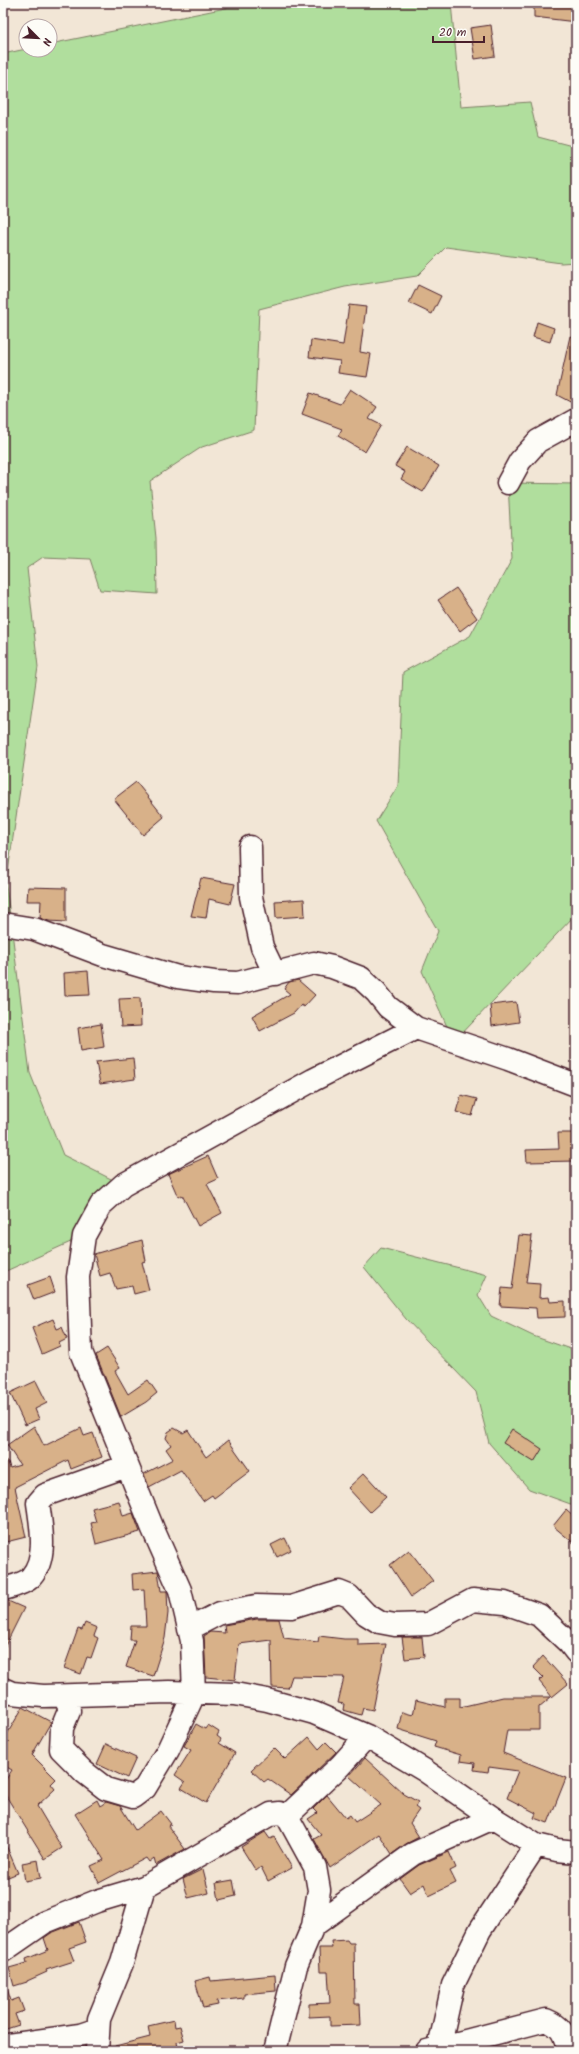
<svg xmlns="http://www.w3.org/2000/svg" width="579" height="2054" font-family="Kalam,sans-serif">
  <rect width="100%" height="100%" fill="#f2e6d6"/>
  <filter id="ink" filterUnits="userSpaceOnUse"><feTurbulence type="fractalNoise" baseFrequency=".025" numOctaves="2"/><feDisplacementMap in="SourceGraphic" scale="8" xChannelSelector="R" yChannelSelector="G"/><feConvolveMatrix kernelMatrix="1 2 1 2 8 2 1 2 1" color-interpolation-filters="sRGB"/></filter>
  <g filter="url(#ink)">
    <path fill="#b0de9d" stroke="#7d7e64" d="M 250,3 L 451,3 L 461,107 L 530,102 L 538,137 L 576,147 L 576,262 L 561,263 L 446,247 L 417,276 L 345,287 L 259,309 L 254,430 L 202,447 L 150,481 L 156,538 L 157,594 L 100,590 L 90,559 L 43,557 L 27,568 L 38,667 L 6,885 L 30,1073 L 63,1155 L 123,1185 L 84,1236 L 6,1271 L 3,1351 L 3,54 L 26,49 L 50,50 L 50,44 Z
      M 508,483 L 576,484 L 576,914 L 454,1042 L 422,971 L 438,931 L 376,821 L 398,786 L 403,672 L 470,636 L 512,559 Z
      M 381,1248 L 487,1275 L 478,1295 L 491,1316 L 533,1336 L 576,1351 L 576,1506 L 529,1489 L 489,1443 L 476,1392 L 406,1319 L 364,1267 Z"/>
    <path fill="#d8b189" stroke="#4a1f2b" d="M 534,4 L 576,5 L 576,22 L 534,17 Z
      M 491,25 L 495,56 L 475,59 L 470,28 Z
      M 418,285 L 441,296 L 432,314 L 409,303 Z
      M 349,305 L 366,307 L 360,352 L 371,354 L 367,377 L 338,373 L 340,361 L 309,357 L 311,340 L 343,345 Z
      M 537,322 L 554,328 L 550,342 L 533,337 Z
      M 570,336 L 576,337 L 576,405 L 557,395 Z
      M 350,389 L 377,407 L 369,419 L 381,425 L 365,452 L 338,436 L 342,429 L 302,414 L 310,393 L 340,404 Z
      M 407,447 L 439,466 L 423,492 L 401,479 L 405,472 L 395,466 Z
      M 456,588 L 477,618 L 460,631 L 438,600 Z
      M 136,782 L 164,817 L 143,835 L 114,799 Z
      M 201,878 L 235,884 L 230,904 L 209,899 L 206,918 L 191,916 Z
      M 28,887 L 66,888 L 66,922 L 49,921 L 40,918 L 41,901 L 27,901 Z
      M 304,899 L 305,916 L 276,918 L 275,901 Z
      M 88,971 L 90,995 L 65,996 L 64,973 Z
      M 298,980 L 315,995 L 304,1007 L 301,1005 L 294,1013 L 260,1031 L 252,1016 L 290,994 L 284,989 L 289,982 Z
      M 140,998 L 141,1026 L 121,1027 L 119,999 Z
      M 516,1002 L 519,1022 L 492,1026 L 490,1005 Z
      M 101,1024 L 104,1047 L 81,1051 L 78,1028 Z
      M 133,1058 L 135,1079 L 100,1084 L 96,1062 Z
      M 461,1095 L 477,1099 L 472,1116 L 456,1112 Z
      M 558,1133 L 576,1133 L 576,1161 L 527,1162 L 526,1150 L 559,1149 Z
      M 208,1156 L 218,1179 L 207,1184 L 222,1213 L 198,1226 L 182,1195 L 178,1197 L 168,1174 Z
      M 519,1235 L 532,1236 L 526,1283 L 540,1284 L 539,1298 L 549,1297 L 550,1302 L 565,1301 L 565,1317 L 537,1318 L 536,1308 L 500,1306 L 502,1288 L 512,1289 Z
      M 142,1240 L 146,1261 L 142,1262 L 149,1290 L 134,1294 L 132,1286 L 116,1289 L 110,1273 L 100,1276 L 94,1254 Z
      M 50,1277 L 55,1292 L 34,1300 L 28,1285 Z
      M 53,1319 L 57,1329 L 62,1327 L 67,1339 L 59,1343 L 60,1346 L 42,1354 L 32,1328 Z
      M 107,1348 L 120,1368 L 115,1371 L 128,1394 L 148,1380 L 157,1393 L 146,1402 L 121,1417 L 96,1355 Z
      M 36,1381 L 47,1403 L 35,1409 L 39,1419 L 25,1425 L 10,1393 Z
      M 34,1426 L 44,1446 L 81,1428 L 84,1436 L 93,1433 L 102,1457 L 71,1469 L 68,1460 L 15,1487 L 26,1537 L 6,1542 L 3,1531 L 3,1459 L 8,1462 L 10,1468 L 20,1465 L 7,1445 Z
      M 174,1428 L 183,1433 L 188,1430 L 206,1457 L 228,1440 L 250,1471 L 214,1498 L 212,1495 L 203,1501 L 181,1470 L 149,1487 L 144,1474 L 173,1459 L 166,1449 L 171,1445 L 166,1438 L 168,1432 Z
      M 512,1429 L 542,1449 L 534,1462 L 503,1443 Z
      M 364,1473 L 386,1497 L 370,1512 L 348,1488 Z
      M 119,1501 L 123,1516 L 133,1513 L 140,1532 L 96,1544 L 91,1523 L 96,1522 L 92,1508 Z
      M 566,1510 L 576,1519 L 576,1545 L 553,1526 Z
      M 285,1538 L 291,1550 L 277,1557 L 271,1545 Z
      M 409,1550 L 433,1581 L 411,1597 L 390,1565 Z
      M 158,1571 L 161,1591 L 167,1591 L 168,1613 L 165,1638 L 153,1676 L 126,1667 L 135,1640 L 130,1640 L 131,1626 L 146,1626 L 144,1589 L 133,1590 L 132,1574 Z
      M 3,1601 L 8,1601 L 24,1608 L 3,1650 Z
      M 257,1619 L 279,1619 L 284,1638 L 318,1642 L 319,1636 L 344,1639 L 358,1639 L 358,1645 L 386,1644 L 373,1710 L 363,1708 L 361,1715 L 343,1710 L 344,1704 L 338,1703 L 344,1677 L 292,1676 L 288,1688 L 272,1687 L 271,1640 L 239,1644 L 235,1680 L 206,1677 L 204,1636 L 210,1632 L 225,1633 L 224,1625 Z
      M 85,1623 L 97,1628 L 94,1636 L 98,1638 L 91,1658 L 87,1657 L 81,1674 L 64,1668 L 78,1629 L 82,1630 Z
      M 402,1637 L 422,1637 L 424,1657 L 405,1659 Z
      M 543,1656 L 568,1684 L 552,1697 L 539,1681 L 543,1677 L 533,1667 Z
      M 503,1697 L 551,1697 L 539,1707 L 539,1730 L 507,1730 L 503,1753 L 566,1778 L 548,1823 L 534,1818 L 536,1813 L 507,1798 L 518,1771 L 489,1767 L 488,1772 L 474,1770 L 475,1763 L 460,1761 L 461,1755 L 434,1747 L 436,1741 L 398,1729 L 402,1712 L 413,1715 L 416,1700 L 445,1707 L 445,1698 L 460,1698 L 460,1707 Z
      M 23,1707 L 51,1722 L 32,1755 L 56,1779 L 51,1784 L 55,1789 L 37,1806 L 62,1848 L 45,1859 L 3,1791 L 3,1784 L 12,1770 L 3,1765 L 3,1741 Z
      M 196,1724 L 205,1729 L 208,1725 L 219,1732 L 217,1736 L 221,1739 L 219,1743 L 235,1753 L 206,1803 L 181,1788 L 185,1782 L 175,1775 L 191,1750 L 184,1746 Z
      M 309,1737 L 319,1749 L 326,1742 L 336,1752 L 291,1795 L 268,1779 L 264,1782 L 251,1770 L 274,1748 L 285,1759 Z
      M 106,1744 L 136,1758 L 127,1778 L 97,1764 Z
      M 365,1758 L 404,1794 L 418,1802 L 415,1807 L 419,1810 L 410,1823 L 419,1837 L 406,1844 L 392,1854 L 379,1834 L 330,1868 L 314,1839 L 321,1835 L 308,1819 L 317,1813 L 313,1809 L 327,1795 L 346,1818 L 350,1815 L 355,1822 L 381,1805 L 349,1776 Z
      M 97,1800 L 100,1806 L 106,1802 L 120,1806 L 135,1830 L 161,1811 L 171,1824 L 168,1826 L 185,1849 L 156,1865 L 154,1858 L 149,1862 L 146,1858 L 99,1883 L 91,1866 L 104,1860 L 75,1814 Z
      M 265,1832 L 270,1839 L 274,1837 L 292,1868 L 268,1881 L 261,1867 L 256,1871 L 241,1847 Z
      M 3,1838 L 18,1873 L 3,1879 Z
      M 449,1852 L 456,1868 L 450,1871 L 456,1883 L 429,1896 L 424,1884 L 410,1893 L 400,1879 L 419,1865 Z
      M 38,1860 L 41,1878 L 25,1881 L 22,1863 Z
      M 203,1869 L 209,1893 L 188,1898 L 183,1879 Z
      M 233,1880 L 236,1896 L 219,1900 L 216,1883 Z
      M 79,1922 L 86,1942 L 69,1948 L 74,1961 L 46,1970 L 47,1972 L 27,1981 L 27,1982 L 14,1986 L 9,1968 L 27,1963 L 26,1959 L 48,1950 L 44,1938 L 51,1933 Z
      M 347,1940 L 349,1943 L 354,1943 L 355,2004 L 360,2004 L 361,2025 L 330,2026 L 330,2016 L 309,2017 L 309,2004 L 330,2003 L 328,1972 L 320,1972 L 319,1948 L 332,1948 L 331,1941 Z
      M 275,1975 L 276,1991 L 244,1994 L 244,1998 L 217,2001 L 218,2005 L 203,2008 L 195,1981 L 210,1977 L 211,1981 Z
      M 3,1985 L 6,1985 L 11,2001 L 19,1998 L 24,2011 L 15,2014 L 19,2025 L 3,2030 Z
      M 174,2020 L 175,2027 L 180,2026 L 184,2040 L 177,2042 L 178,2048 L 164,2051 L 115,2051 L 115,2046 L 150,2037 L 148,2026 Z"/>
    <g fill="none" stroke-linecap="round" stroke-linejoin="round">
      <defs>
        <path id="minor" d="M 508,483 L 520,461 L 538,441 L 576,420
          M 250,847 L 251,897 L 262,947 L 275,974
          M 3,924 L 34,929 L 103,955 L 178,977 L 214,982 L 238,983 L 314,963 L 332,967 L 361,978 L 376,992 L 388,1007 L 416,1028 L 508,1059 L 576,1085
          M 3,1589 C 11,1587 26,1583 31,1577 C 48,1558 41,1525 38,1503 L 45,1495 L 127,1466
          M 189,1629 L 220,1613 L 256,1606 L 291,1607 L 339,1592 L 349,1596 L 366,1614 L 379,1622 L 395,1625 L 428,1624 L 473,1600 L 505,1603 L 539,1615 L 569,1643 L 576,1652
          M 3,1689 L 12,1693 L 43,1696 L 169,1692 L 235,1694 L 267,1700 L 314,1713 L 367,1736 L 424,1770 L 493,1818 L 536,1845 L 557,1850 L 576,1852
          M 68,1696 L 69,1711 L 62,1728 L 61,1749 L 84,1772 L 106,1789 L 133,1797 L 145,1788 L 168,1750 L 194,1694 L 192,1641 L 180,1590 L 153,1529 L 81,1352 L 78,1277 L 84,1236 L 101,1205 L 123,1185 L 313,1080 L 416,1028
          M 313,1926 L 413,1854 L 493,1818
          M 3,1951 L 45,1922 L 97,1901 L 144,1887 L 271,1814 L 280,1813 L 287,1816
          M 8,2045 L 80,2035 L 98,2029
          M 439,2048 L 453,1985 L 480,1930 L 536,1845
          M 97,2051 L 99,2019 L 122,1963 L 144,1887
          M 275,2051 L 296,1966 L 313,1926 L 319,1890 L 315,1867 L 287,1816 L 340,1766 L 367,1736
          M 427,2051 L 546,2020 C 563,2027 564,2034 569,2051"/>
      </defs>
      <use href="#minor" stroke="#4a1f2b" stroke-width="25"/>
      <use href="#minor" stroke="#fdfcf7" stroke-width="22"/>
    </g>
  </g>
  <rect width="579" height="2054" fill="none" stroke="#fdfcf7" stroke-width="16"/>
  <rect x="8" y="8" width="563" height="2038" fill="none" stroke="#4a1f2b" stroke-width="1.5" filter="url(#ink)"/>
  <g transform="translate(38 38) rotate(114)"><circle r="19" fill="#fdfcf7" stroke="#b5a4a5"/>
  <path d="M0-3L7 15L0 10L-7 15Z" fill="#4a1f2b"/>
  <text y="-6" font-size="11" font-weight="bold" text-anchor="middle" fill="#4a1f2b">N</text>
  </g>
  <path d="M433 36v6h51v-6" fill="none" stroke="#4a1f2b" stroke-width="2"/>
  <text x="439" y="36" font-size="12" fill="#4a1f2b" stroke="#fdfcf7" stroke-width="3" paint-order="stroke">20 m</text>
</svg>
